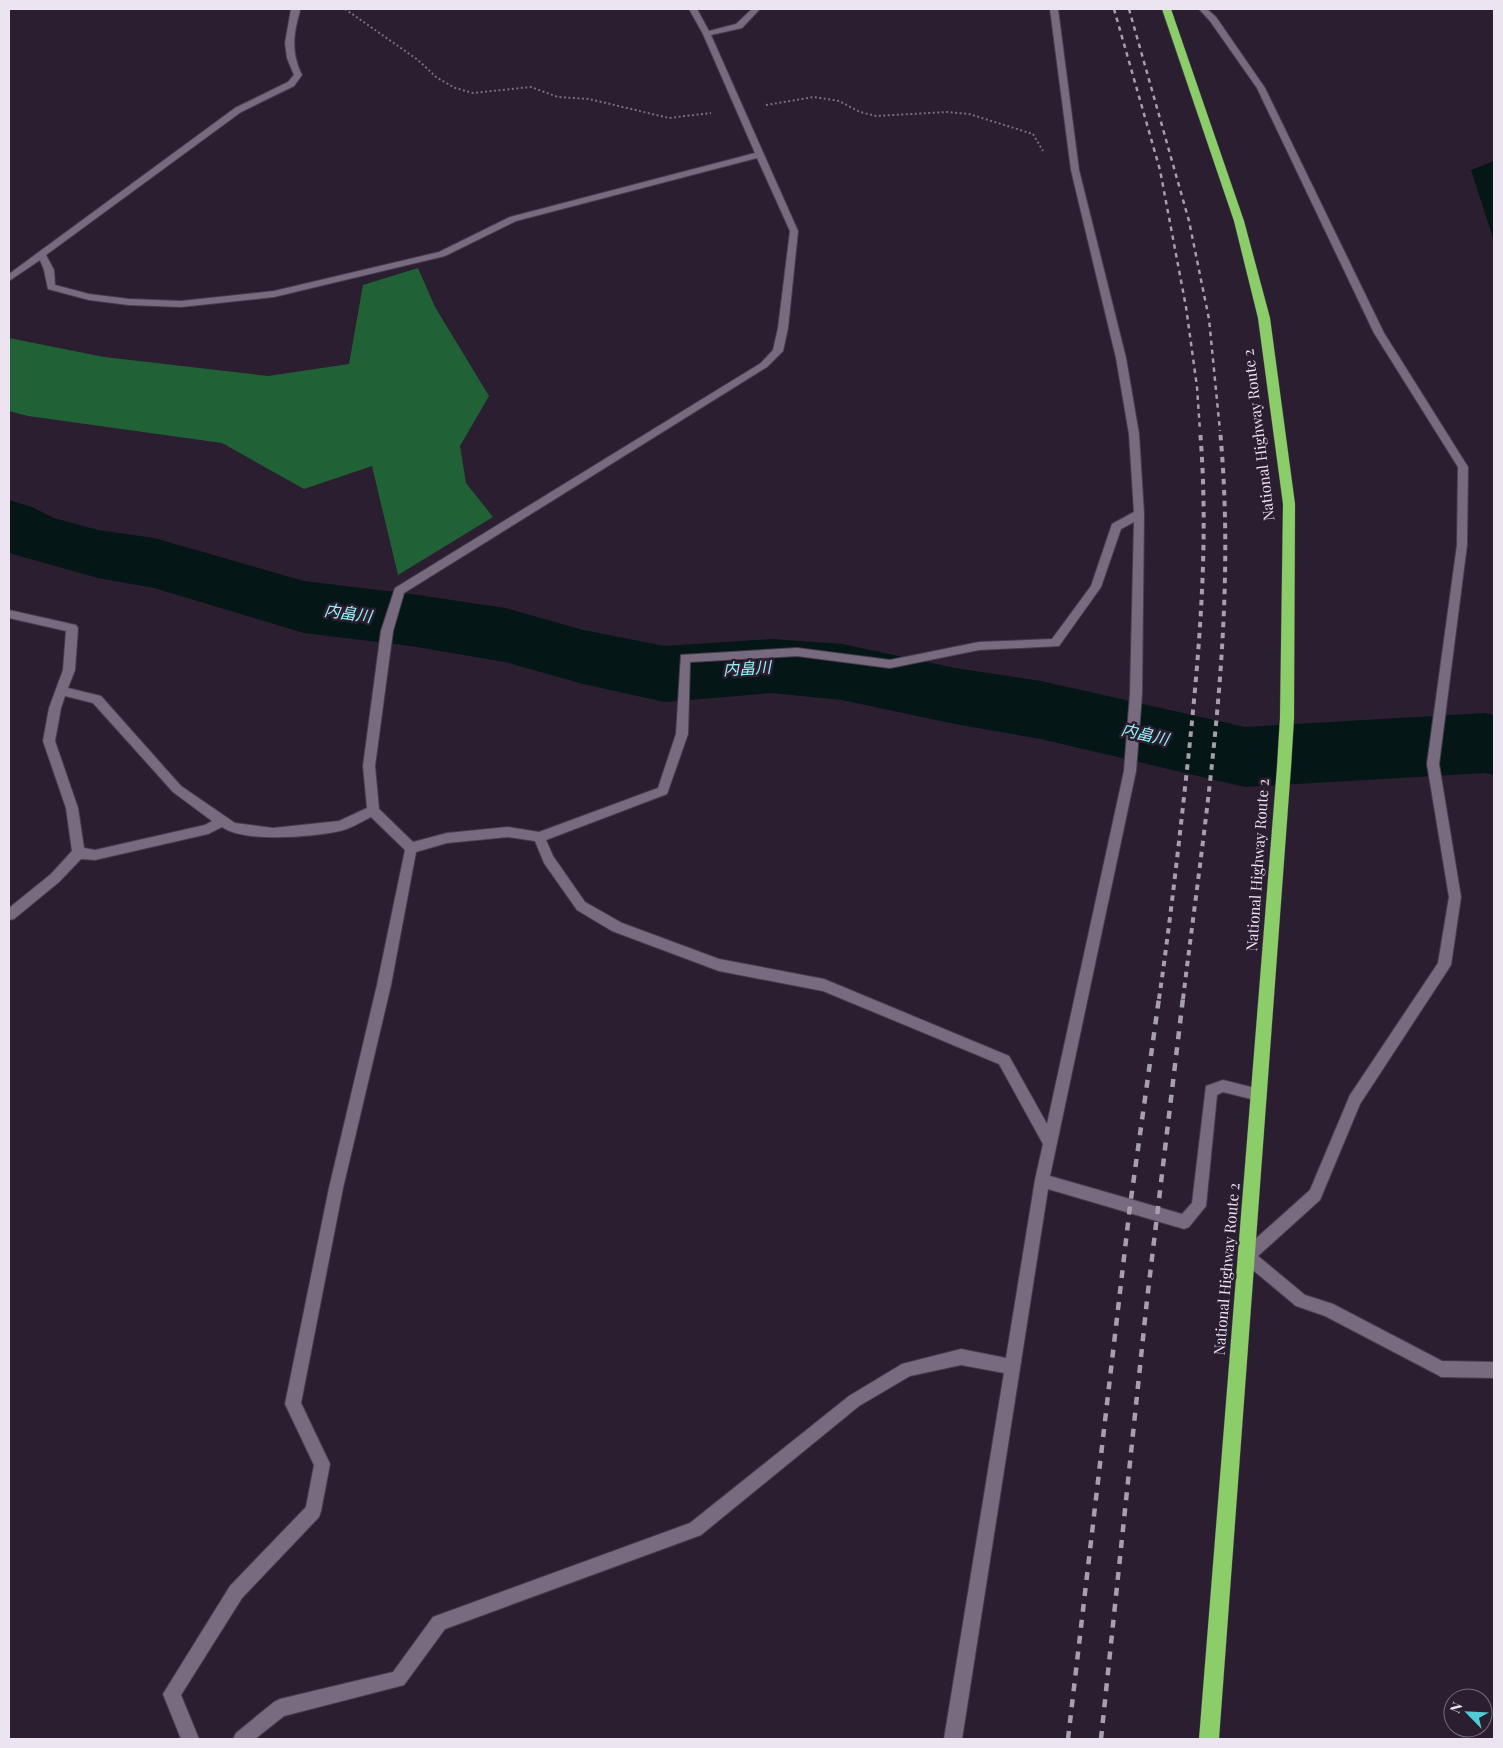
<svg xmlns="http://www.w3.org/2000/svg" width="1503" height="1748" font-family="'Playfair Display','Noto Sans JP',serif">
  <rect width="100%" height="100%" fill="#2a1e30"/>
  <path fill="#206236" d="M 418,268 L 435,307 L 489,396 L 460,446 L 466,483 L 493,517 L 398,575 L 372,466 L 304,489 L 222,443 L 28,416 L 9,411 L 9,338 L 104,357 L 268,376 L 349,364 L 363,285 Z"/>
  <path fill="#041616" d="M 1494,161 L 1494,241 L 1471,170 Z"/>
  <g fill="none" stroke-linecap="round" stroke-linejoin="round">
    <path fill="#041616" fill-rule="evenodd" d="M 9,500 L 32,507 L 54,518 L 98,530 L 154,538 L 304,581 L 411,594 L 505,608 L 583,630 L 665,646 L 772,639 L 842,644 L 955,668 L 1041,681 L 1245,727 L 1485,713 L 1494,715 L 1494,775 L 1485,773 L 1245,787 L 1041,739 L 955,724 L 842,700 L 772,693 L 665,702 L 583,684 L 505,662 L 411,646 L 304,633 L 154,588 L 98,578 L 9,553 Z"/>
    <defs>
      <path id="minor" d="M 291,9 L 299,9 L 300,11 C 293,35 291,52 302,75 L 294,86 L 241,112 L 46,255 L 54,270 L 55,285 L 89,294 L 129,299 L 181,301 L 274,291 L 439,252 L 510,217 L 755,153 L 703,34 L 689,9 L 697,9 L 709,31 L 736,24 L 752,9 L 760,9 L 742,28 L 711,35 L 798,231 L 788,328 L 783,351 L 767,367 L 404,593 L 393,631 L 375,766 L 379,809 L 413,842 L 447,833 L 508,827 L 539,832 L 658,788 L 676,734 L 681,655 L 797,648 L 890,660 L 979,642 L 1052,639 L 1091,586 L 1112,524 L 1134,512 L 1129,434 L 1116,358 L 1071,170 L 1050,9 L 1058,9 L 1079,170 L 1126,358 L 1139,434 L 1144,514 L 1142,694 L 1136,771 L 1050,1176 L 1182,1214 L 1192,1203 L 1206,1086 L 1223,1080 L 1259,1089 L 1264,1090 L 1266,1095 L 1264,1100 L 1259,1101 L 1223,1092 L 1217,1095 L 1206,1206 L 1189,1227 L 1184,1229 L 1048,1189 L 962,1739 L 944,1739 L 1004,1373 L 961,1365 L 910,1376 L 859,1406 L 701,1535 L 445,1629 L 404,1685 L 284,1716 L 255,1739 L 233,1739 L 236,1733 L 274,1702 L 280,1699 L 393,1672 L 433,1617 L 690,1523 L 849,1396 L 902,1364 L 961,1349 L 1006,1358 L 1035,1180 L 1043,1144 L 999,1064 L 823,991 L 719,971 L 612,931 L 577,910 L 544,863 L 535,841 L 508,837 L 447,843 L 416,852 L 391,985 L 343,1188 L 301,1403 L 330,1464 L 321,1511 L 319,1517 L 242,1598 L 181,1695 L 199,1739 L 181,1739 L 163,1694 L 230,1586 L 306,1507 L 314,1465 L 285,1404 L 329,1188 L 377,985 L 405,850 L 371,817 C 361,822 350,829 340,831 C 313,837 244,843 222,827 L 208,834 L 95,860 L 81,859 L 59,882 L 14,919 L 9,920 L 9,908 L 51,874 L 72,851 L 66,808 L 43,741 L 49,708 L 63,670 L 66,631 L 9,618 L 9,610 L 76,625 L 78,628 L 75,670 L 68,688 L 101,696 L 181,786 L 235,823 L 273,828 L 339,821 L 367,808 L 363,766 L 381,631 L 395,588 L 761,363 L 773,350 L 778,328 L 790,231 L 757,158 L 516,221 L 445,256 L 274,297 L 181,307 L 129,305 L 89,300 L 48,289 L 44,270 L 40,260 L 9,281 L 9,274 L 235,108 L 288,82 L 294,75 L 287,58 L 285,43 ZM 1134,522 L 1130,694 L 1124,771 L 1047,1124 L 1009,1056 L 824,979 L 719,959 L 622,923 L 585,902 L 553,856 L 546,840 L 667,794 L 688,734 L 690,662 L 797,656 L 890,668 L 979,650 L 1059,646 L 1101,587 L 1121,529 ZM 65,696 L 93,703 L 173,792 L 212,821 L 205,825 L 95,850 L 84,848 L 78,808 L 55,741 L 61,708 Z
        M 1199,9 L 1207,9 L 1216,17 L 1265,88 L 1384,333 L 1468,467 L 1467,545 L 1439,764 L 1461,897 L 1451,965 L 1360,1104 L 1320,1200 L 1258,1256 L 1305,1295 L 1333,1304 L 1442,1361 L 1494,1362 L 1494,1378 L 1441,1377 L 1436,1374 L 1325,1316 L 1296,1306 L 1242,1261 L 1240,1256 L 1242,1251 L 1310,1190 L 1350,1095 L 1438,963 L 1449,897 L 1427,764 L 1457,545 L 1458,467 L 1374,333 L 1257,88 L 1210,21 Z"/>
      <path id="highway" d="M 1162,9 L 1171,9 L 1244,221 L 1270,318 L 1295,504 L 1294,718 L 1291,767 L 1219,1739 L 1199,1739 L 1277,767 L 1280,718 L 1283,504 L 1258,318 L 1234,221 Z"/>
    </defs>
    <use href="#minor" stroke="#463d4c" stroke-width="2"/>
    <use href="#highway" stroke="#463d4c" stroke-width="1"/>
    <path stroke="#786e7d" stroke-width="2" stroke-dasharray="2 2.5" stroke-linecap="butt" d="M 345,9 L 418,60 L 436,77 L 455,88 L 473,93 L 531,87 L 558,97 L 589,99 L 669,118 L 711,113
      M 766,105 L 814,97 L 839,101 L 860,112 L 876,116 L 947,112 L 969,114 L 1033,134 L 1043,151"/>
    <use href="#minor" fill="#786a7f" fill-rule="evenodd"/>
    <use href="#highway" fill="#8bcd68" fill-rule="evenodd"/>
    <path stroke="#a89fad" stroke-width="2.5" stroke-dasharray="4.5 4.5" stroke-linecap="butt" d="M 1114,9 L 1160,170 L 1186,307 L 1197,387 L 1200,431
      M 1129,9 L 1189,221 L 1209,319 L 1220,431"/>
    <path stroke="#a89fad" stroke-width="4" stroke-dasharray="5.5 5.5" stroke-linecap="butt" d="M 1159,999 C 1171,916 1180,834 1189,751 C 1200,644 1209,537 1200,430
      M 1183,999 C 1206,810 1238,620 1220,430"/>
    <path stroke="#a89fad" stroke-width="4.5" stroke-dasharray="8 8" stroke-linecap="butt" d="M 1068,1739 L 1130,1206 L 1159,998
      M 1101,1739 L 1147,1300 L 1183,998"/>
  </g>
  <g text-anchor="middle" stroke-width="5" stroke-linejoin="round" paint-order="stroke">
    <g font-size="15" fill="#ece4f0" stroke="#2a1e30">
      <text transform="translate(1259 435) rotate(-97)" y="5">National Highway Route 2</text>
      <text transform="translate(1258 865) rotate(-86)" y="5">National Highway Route 2</text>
      <text transform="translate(1227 1269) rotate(-85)" y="5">National Highway Route 2</text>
    </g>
    <g font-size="16" font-style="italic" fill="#96f5f8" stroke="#2a1e30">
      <text transform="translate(348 613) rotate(8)" y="6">内畠川</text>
      <text transform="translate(747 668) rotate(-3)" y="6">内畠川</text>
      <text transform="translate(1145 734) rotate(13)" y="6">内畠川</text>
    </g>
  </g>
  <rect width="1503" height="1748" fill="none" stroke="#ece4f0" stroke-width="20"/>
  <g transform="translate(1468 1713) rotate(294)"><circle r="24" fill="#2a1e30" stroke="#786d7d"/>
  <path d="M0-4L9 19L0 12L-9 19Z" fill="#51ccd5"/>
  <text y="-8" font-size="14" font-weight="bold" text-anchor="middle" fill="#ece4f0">N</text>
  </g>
</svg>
